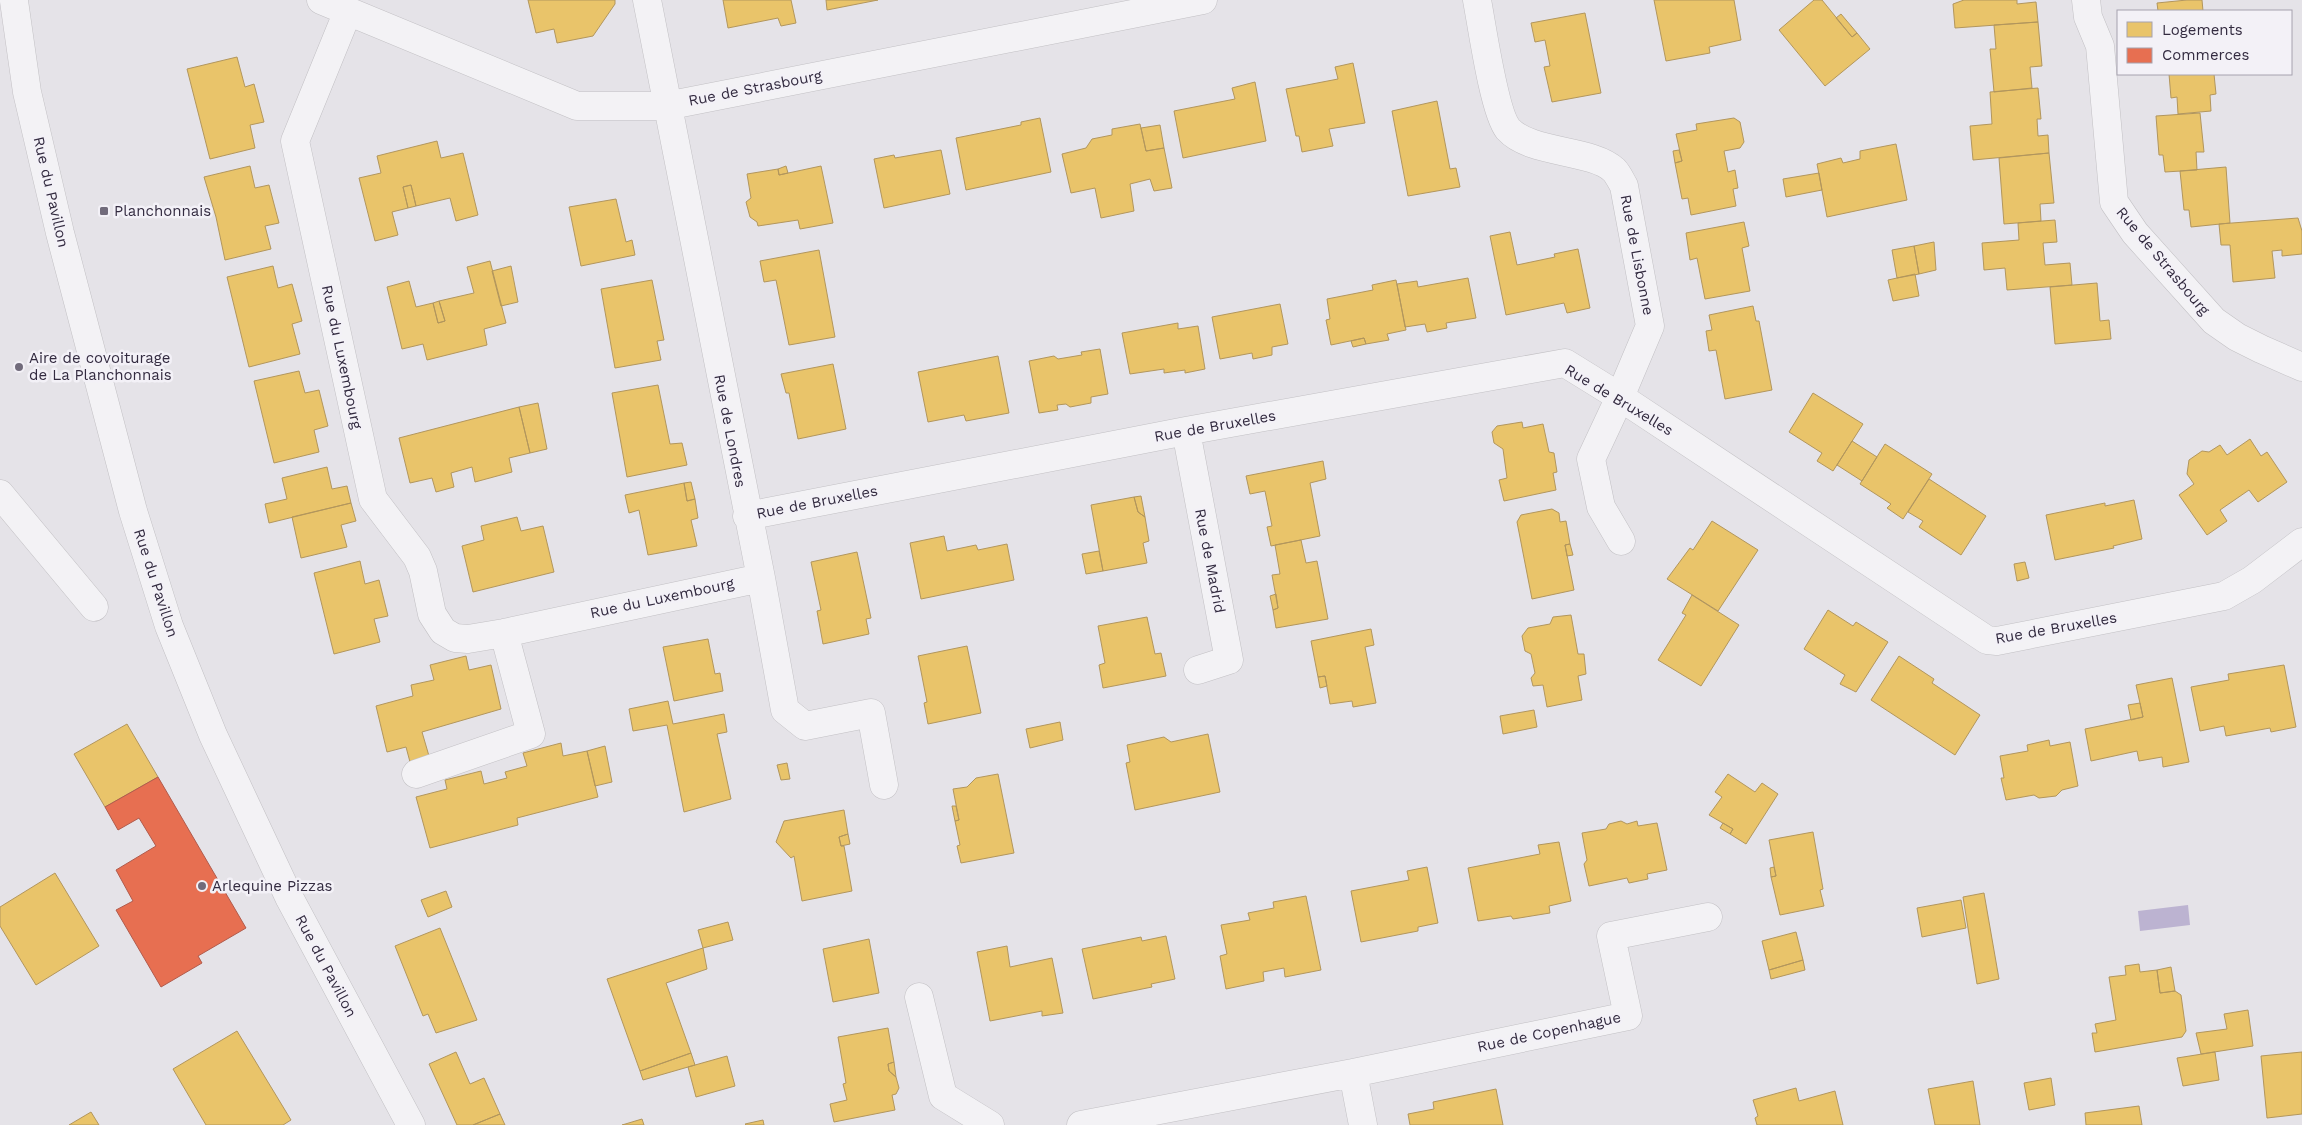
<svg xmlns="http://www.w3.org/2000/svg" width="2302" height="1125" font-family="'Work Sans',sans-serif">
  <rect width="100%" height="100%" fill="#e5e3e8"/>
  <path fill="#bcb3d1" d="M 2188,905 L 2190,925 L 2140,931 L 2138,911 Z"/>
  <path fill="#e9c46a" stroke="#b2965d" d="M 528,0 L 615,0 L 615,4 L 593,36 L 557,43 L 554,29 L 536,33 Z
    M 723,0 L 791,0 L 796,23 L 781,26 L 778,18 L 728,28 Z
    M 826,0 L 878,0 L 827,10 Z
    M 1654,0 L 1734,0 L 1741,40 L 1709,47 L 1710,53 L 1666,61 Z
    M 1814,0 L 1822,0 L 1852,37 L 1857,33 L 1870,49 L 1825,86 L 1779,30 Z
    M 1964,0 L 2017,0 L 2017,4 L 2036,2 L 2038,22 L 1955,28 L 1953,4 Z
    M 2187,0 L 2202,0 L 2203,11 L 2158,11 L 2157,3 Z
    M 1585,13 L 1601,93 L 1552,102 L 1544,67 L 1550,66 L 1545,40 L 1535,42 L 1531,23 Z
    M 1841,14 L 1857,33 L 1852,37 L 1836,18 Z
    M 2038,22 L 2042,66 L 2030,67 L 2032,88 L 1994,92 L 1990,49 L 1996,49 L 1994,25 Z
    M 237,57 L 245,87 L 254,84 L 264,122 L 250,125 L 255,148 L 210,159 L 187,69 Z
    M 1353,63 L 1365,123 L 1329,129 L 1333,146 L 1302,152 L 1299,136 L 1296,136 L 1286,89 L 1338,79 L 1335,67 Z
    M 2169,74 L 2214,74 L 2216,94 L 2210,95 L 2211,111 L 2178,114 L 2177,97 L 2171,98 Z
    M 1255,82 L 1266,141 L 1183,158 L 1174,111 L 1235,99 L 1232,88 Z
    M 2038,88 L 2041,119 L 2037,119 L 2038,136 L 2048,135 L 2049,153 L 1973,160 L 1970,126 L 1992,124 L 1990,92 Z
    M 1437,101 L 1450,169 L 1456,168 L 1460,187 L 1408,196 L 1392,111 Z
    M 2200,113 L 2204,152 L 2196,152 L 2197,170 L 2165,172 L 2163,155 L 2159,155 L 2156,116 Z
    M 1040,118 L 1051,172 L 966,190 L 956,138 L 1021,125 L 1021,122 Z
    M 1734,118 L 1740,122 L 1744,142 L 1740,148 L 1724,151 L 1728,172 L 1735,170 L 1738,188 L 1733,189 L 1736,206 L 1691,215 L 1688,198 L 1682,199 L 1675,163 L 1682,161 L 1676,134 L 1697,130 L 1696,124 Z
    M 1140,124 L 1146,151 L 1164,148 L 1172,188 L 1154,191 L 1150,179 L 1130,184 L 1134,211 L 1101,218 L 1095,188 L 1071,193 L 1062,154 L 1086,148 L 1092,139 L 1112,135 L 1112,129 Z
    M 1160,125 L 1164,148 L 1146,151 L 1141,128 Z
    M 437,141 L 441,158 L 463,153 L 478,215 L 456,221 L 450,198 L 416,206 L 411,185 L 403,187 L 408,208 L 392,212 L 398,235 L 375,241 L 359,178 L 381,173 L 377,156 Z
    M 1896,144 L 1907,200 L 1827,217 L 1817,164 L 1841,158 L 1843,163 L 1860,159 L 1860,151 Z
    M 941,150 L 950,194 L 884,208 L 874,159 L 894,155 L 895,158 Z
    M 1679,150 L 1682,161 L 1675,163 L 1673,151 Z
    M 2049,153 L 2054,203 L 2040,204 L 2041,221 L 2004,224 L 1999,158 Z
    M 250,166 L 255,188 L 269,185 L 279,223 L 265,226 L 271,249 L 225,260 L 216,217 L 204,177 Z
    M 786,166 L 788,173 L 779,175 L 778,169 Z
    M 821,166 L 833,223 L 800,229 L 798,220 L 758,226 L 757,222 L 750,217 L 746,202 L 751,198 L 747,174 L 778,169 L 779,175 Z
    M 2226,167 L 2230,223 L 2191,227 L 2189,210 L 2184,210 L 2180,171 Z
    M 1819,173 L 1822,190 L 1786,197 L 1783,179 Z
    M 411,185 L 416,206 L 408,208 L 403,187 Z
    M 616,199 L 626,242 L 632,240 L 635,255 L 581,266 L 569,207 Z
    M 2298,218 L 2302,231 L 2302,254 L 2282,256 L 2282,250 L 2272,251 L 2275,278 L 2233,282 L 2230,245 L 2221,245 L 2219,224 Z
    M 2055,220 L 2057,242 L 2043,243 L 2045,265 L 2070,263 L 2072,285 L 2007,290 L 2005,268 L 1984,270 L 1982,243 L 2019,240 L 2018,223 Z
    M 1744,222 L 1749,246 L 1742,248 L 1750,291 L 1705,299 L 1697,258 L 1690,260 L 1686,233 Z
    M 1510,232 L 1517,265 L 1555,257 L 1554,254 L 1578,249 L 1590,308 L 1567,313 L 1564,303 L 1506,315 L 1490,236 Z
    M 1934,242 L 1936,270 L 1919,274 L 1914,246 Z
    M 1914,246 L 1919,274 L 1897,278 L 1892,250 Z
    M 819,250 L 835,337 L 789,345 L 776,280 L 764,282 L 760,261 Z
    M 490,261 L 506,323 L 484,329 L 487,345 L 427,360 L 423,344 L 402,349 L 387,287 L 409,281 L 416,307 L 433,303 L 438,323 L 445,321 L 439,301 L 474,293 L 467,267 Z
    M 273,266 L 278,288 L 292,284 L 302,321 L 292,324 L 300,354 L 249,367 L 227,277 Z
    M 511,266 L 518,302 L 501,306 L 492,271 Z
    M 1915,274 L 1919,296 L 1893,301 L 1888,280 Z
    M 1468,278 L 1476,318 L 1446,323 L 1447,328 L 1427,332 L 1425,324 L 1405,327 L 1397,284 L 1417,281 L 1418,287 Z
    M 652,280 L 664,340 L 657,341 L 661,360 L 615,368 L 601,289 Z
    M 1396,280 L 1406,330 L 1387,334 L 1389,340 L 1366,344 L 1364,338 L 1331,345 L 1326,320 L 1330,319 L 1327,299 L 1373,290 L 1372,285 Z
    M 2097,283 L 2100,321 L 2109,320 L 2111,339 L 2055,344 L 2050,287 Z
    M 439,301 L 445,321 L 438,323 L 433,303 Z
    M 1280,304 L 1288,344 L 1272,347 L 1272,355 L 1253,359 L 1252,353 L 1220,359 L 1212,317 Z
    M 1753,306 L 1756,321 L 1759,321 L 1772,390 L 1725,399 L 1716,350 L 1709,351 L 1706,331 L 1712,330 L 1709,315 Z
    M 1178,323 L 1178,329 L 1198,326 L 1205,369 L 1185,373 L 1185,370 L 1164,373 L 1164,369 L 1130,374 L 1122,333 Z
    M 1364,338 L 1366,344 L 1353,347 L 1351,341 Z
    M 1100,349 L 1108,394 L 1091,397 L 1091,403 L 1070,407 L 1066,404 L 1057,405 L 1058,410 L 1039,413 L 1029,361 L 1054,356 L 1058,359 L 1082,355 L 1081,352 Z
    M 998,356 L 1009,413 L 966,421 L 964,415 L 928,422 L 918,372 Z
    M 833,364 L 846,429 L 798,439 L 789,393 L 786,393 L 781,374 Z
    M 299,371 L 305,393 L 319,390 L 328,426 L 314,430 L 319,452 L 274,463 L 254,381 Z
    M 658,385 L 670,444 L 682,443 L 687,465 L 627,477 L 612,393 Z
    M 1813,393 L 1863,424 L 1833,471 L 1817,461 L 1822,453 L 1789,432 Z
    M 538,403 L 547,449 L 530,453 L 519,407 Z
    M 519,407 L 530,453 L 509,458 L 512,472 L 475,482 L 472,467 L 451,473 L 454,487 L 436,492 L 432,478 L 410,483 L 399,438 Z
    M 1522,422 L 1523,428 L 1543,424 L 1549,452 L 1554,453 L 1557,472 L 1553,473 L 1556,490 L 1504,501 L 1499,480 L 1507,478 L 1503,449 L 1494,443 L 1492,432 L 1497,426 Z
    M 2250,439 L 2261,456 L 2267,452 L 2287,482 L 2258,502 L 2249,490 L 2220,510 L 2227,521 L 2207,535 L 2179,495 L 2194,484 L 2187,474 L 2189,460 L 2202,451 L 2209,452 L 2220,445 L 2227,455 Z
    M 1852,441 L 1877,457 L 1862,481 L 1837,465 Z
    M 1885,444 L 1932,474 L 1903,519 L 1887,508 L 1891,504 L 1860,484 Z
    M 1323,461 L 1326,479 L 1310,483 L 1320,536 L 1271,546 L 1267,527 L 1272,526 L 1265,491 L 1250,494 L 1246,476 Z
    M 327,467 L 332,489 L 347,486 L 351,503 L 269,523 L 265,504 L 287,499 L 282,478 Z
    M 1929,479 L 1986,516 L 1961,555 L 1919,527 L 1923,521 L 1908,512 Z
    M 691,482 L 695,499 L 687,501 L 684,483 Z
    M 684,483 L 687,501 L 695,499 L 698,518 L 691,520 L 697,546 L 648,555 L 639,510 L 629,513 L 625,495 Z
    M 1141,496 L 1145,517 L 1138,512 L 1134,497 Z
    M 1134,497 L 1138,512 L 1145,517 L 1149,541 L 1143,543 L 1147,563 L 1103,571 L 1091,505 Z
    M 2134,500 L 2142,539 L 2113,546 L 2114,548 L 2055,560 L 2046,515 L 2105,503 L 2105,506 Z
    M 351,503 L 356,521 L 341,525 L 347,547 L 301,558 L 292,517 Z
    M 1552,509 L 1559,513 L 1560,522 L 1566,521 L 1570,544 L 1565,545 L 1574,590 L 1532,599 L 1517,522 L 1521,515 Z
    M 517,517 L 521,531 L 543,526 L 554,572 L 473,592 L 462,546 L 484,540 L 481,526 Z
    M 1712,521 L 1758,550 L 1718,611 L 1667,579 L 1690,548 L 1693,550 Z
    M 944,536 L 947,551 L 976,545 L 978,550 L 1007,544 L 1014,580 L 921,599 L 910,543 Z
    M 1301,540 L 1306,563 L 1317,561 L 1328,619 L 1276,628 L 1273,610 L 1278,608 L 1272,575 L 1280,574 L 1275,545 Z
    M 1570,544 L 1573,555 L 1567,556 L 1565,545 Z
    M 1099,551 L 1103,571 L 1086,574 L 1082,554 Z
    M 857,552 L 871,618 L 866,619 L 869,634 L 823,644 L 817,611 L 821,610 L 811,562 Z
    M 360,561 L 365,584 L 379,580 L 388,616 L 374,619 L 380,642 L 334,654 L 314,573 Z
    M 2025,562 L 2029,578 L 2017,581 L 2014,564 Z
    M 1276,594 L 1278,608 L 1273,610 L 1270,596 Z
    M 1692,595 L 1739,625 L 1701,686 L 1658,660 L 1686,615 L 1682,613 Z
    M 1828,610 L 1853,626 L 1856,622 L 1888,642 L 1856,692 L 1840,684 L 1845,675 L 1804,649 Z
    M 1571,615 L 1578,654 L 1584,654 L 1586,674 L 1578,676 L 1582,700 L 1547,707 L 1543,685 L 1533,686 L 1531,678 L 1535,673 L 1531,654 L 1525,651 L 1522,636 L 1528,628 L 1550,624 L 1553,617 Z
    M 1147,617 L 1155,654 L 1161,653 L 1166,676 L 1103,688 L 1099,665 L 1105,663 L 1098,626 Z
    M 1371,629 L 1374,645 L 1365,647 L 1376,703 L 1353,707 L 1352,701 L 1330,704 L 1325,676 L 1318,677 L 1311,641 Z
    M 708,639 L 715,674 L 720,673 L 723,691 L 674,701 L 663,647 Z
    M 967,646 L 981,713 L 928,724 L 924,703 L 927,702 L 918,656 Z
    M 466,656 L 469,670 L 491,665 L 501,709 L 422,732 L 429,756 L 410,762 L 406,747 L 387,752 L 376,706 L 413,696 L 411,685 L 434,680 L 430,665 Z
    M 1899,656 L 1934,679 L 1932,683 L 1980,715 L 1955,755 L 1871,700 Z
    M 2284,665 L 2296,727 L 2271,732 L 2270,728 L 2226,736 L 2224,726 L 2200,731 L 2191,687 L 2229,680 L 2228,674 Z
    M 1325,676 L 1327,686 L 1320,688 L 1318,677 Z
    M 2172,678 L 2189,762 L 2163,767 L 2162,757 L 2139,761 L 2137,751 L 2091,761 L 2085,729 L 2143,717 L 2136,685 Z
    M 668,701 L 673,724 L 724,714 L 727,732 L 717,734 L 731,799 L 684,812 L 667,725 L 633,731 L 629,709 Z
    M 2140,703 L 2143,717 L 2131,720 L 2128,705 Z
    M 1534,710 L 1537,727 L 1503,734 L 1500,716 Z
    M 1060,722 L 1063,740 L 1030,748 L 1026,729 Z
    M 127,724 L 158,777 L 105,807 L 74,754 Z
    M 1208,734 L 1220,792 L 1135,810 L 1126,763 L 1130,762 L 1127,745 L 1164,737 L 1171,742 Z
    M 2049,740 L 2050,746 L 2070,742 L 2078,786 L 2062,790 L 2056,796 L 2039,798 L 2034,795 L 2006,800 L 2001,778 L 2004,778 L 2000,756 L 2028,751 L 2027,745 Z
    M 561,743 L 563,756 L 587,751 L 598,797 L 517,818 L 518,825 L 430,848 L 416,797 L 447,789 L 445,780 L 481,771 L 484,784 L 507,778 L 505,772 L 527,766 L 523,753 Z
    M 605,746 L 612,782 L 595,786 L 587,751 Z
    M 787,763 L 790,779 L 781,780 L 777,765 Z
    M 998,774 L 1014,853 L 961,863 L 957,846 L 960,845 L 955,821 L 959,820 L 953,789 L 967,787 L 976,778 Z
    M 1728,774 L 1755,792 L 1762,783 L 1778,794 L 1746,844 L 1730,834 L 1733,829 L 1709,815 L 1722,797 L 1715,792 Z
    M 952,806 L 956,806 L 959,820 L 955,821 Z
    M 844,810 L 848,834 L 839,837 L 841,846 L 844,846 L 852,891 L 802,901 L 794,856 L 791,858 L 776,842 L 784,821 Z
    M 1621,821 L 1627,824 L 1637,821 L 1638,826 L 1657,823 L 1667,870 L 1647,874 L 1648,879 L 1629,883 L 1627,878 L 1589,886 L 1584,864 L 1587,860 L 1582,833 L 1606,829 L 1609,824 Z
    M 1723,823 L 1733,829 L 1730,834 L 1720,828 Z
    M 1813,832 L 1823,889 L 1820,890 L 1824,906 L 1780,915 L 1771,877 L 1776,876 L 1769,840 Z
    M 848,834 L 850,844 L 841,846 L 839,837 Z
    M 1559,842 L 1571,901 L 1549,906 L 1550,913 L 1513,919 L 1511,916 L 1478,921 L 1468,868 L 1540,854 L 1538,845 Z
    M 1427,867 L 1438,923 L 1418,927 L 1418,931 L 1361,942 L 1351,891 L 1409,880 L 1407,871 Z
    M 1774,867 L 1776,876 L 1771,877 L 1770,868 Z
    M 55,873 L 99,946 L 36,985 L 0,926 L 0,907 Z
    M 446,891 L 452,907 L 428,917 L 421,900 Z
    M 1984,893 L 1999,979 L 1977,984 L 1963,897 Z
    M 1306,896 L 1321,970 L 1285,977 L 1284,968 L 1263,972 L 1264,981 L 1226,989 L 1220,956 L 1227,954 L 1221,925 L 1250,920 L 1248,913 L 1274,908 L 1273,902 Z
    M 1961,900 L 1966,928 L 1922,937 L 1917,908 Z
    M 728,922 L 733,940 L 703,948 L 698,930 Z
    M 440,928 L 477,1020 L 436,1033 L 428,1014 L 423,1016 L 395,946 Z
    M 1796,932 L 1803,960 L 1769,970 L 1762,941 Z
    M 1166,936 L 1175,979 L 1151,984 L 1152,987 L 1093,999 L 1082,949 L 1141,937 L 1142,941 Z
    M 869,939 L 879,993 L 833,1002 L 823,949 Z
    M 1007,946 L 1010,967 L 1052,958 L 1063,1013 L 1042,1016 L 1042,1011 L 990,1021 L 977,952 Z
    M 703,948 L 707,969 L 666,983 L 691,1053 L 640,1071 L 607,979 Z
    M 1803,960 L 1805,970 L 1771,979 L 1769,970 Z
    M 2139,964 L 2140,972 L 2157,970 L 2160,993 L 2175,991 L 2181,995 L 2186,1031 L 2182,1037 L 2095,1052 L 2092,1033 L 2097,1033 L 2095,1024 L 2116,1020 L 2109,977 L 2126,975 L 2125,966 Z
    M 2171,967 L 2175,991 L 2160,993 L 2157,970 Z
    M 2248,1010 L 2253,1046 L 2201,1054 L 2196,1033 L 2227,1029 L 2224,1014 Z
    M 888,1028 L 894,1062 L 888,1064 L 889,1071 L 896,1077 L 899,1088 L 896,1094 L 892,1095 L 895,1110 L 834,1122 L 830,1104 L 847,1100 L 843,1084 L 846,1083 L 838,1037 Z
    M 237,1031 L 291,1120 L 283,1125 L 206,1125 L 173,1069 Z
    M 456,1052 L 470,1084 L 484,1078 L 500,1114 L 473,1125 L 457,1125 L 429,1064 Z
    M 2215,1052 L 2219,1080 L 2183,1086 L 2177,1058 Z
    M 2302,1052 L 2302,1114 L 2267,1118 L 2261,1056 Z
    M 691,1053 L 695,1065 L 643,1080 L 640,1071 Z
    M 727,1056 L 735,1086 L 696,1097 L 688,1067 Z
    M 894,1062 L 896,1077 L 889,1071 L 888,1064 Z
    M 2051,1078 L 2055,1105 L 2029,1110 L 2024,1083 Z
    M 1973,1081 L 1980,1125 L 1935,1125 L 1928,1089 Z
    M 1796,1088 L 1799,1101 L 1835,1091 L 1843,1125 L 1757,1125 L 1755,1118 L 1758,1116 L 1753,1100 Z
    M 1496,1089 L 1503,1125 L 1410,1125 L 1408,1114 L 1434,1109 L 1433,1102 Z
    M 2139,1106 L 2142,1125 L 2086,1125 L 2085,1113 Z
    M 91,1112 L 99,1125 L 69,1125 Z
    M 500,1114 L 505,1125 L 473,1125 Z
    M 642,1119 L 644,1125 L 622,1125 Z
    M 763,1120 L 764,1125 L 746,1125 L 745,1124 Z"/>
  <path fill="#e76f51" stroke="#b15b4c" d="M 158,777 L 246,928 L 198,956 L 202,963 L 161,987 L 116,910 L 133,901 L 116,870 L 156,846 L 139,818 L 118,830 L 105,807 Z"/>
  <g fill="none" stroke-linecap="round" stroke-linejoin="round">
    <defs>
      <path id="minor" d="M 321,0 L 577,106 L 666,106 L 1203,0
        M 647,0 L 761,578 L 785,710 L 805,726 L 871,713 L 884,785
        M 1477,0 C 1482,26 1494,112 1508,129 C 1530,154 1592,149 1614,170 C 1618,174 1621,181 1624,186 L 1650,326 L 1620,397 L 1591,459 L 1601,507 L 1621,541
        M 2086,0 L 2088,17 L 2100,46 L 2114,202 L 2135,233 L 2214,321 L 2237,337 L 2261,349 L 2302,367
        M 348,11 L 295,141 L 373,499 L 417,557 L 423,571 L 432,614 L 443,631 L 455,638 L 468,639 L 504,633 L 761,578
        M 1186,431 L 1229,660 L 1198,670
        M 0,494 L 94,607
        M 747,516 L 1186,431 L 1565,363 L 1620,397 L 1987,640 L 1997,641 L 2224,596 L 2252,580 L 2302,542
        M 416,774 L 531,734 L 504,633
        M 919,997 L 943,1096 L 990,1125
        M 1353,1073 L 1363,1125
        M 1081,1125 L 1353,1073 L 1628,1016 L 1611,936 L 1708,917"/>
      <path id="tertiary" d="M 14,1 L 27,92 L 60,233 L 133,511 L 169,626 L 213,735 L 290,899 L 411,1125"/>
    </defs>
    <use href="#minor" stroke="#c2c0c4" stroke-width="29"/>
    <use href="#tertiary" stroke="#c2c0c4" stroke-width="29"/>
    <use href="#minor" stroke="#f3f2f5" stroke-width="28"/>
    <use href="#tertiary" stroke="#f3f2f5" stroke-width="28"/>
  </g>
  <g fill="#716b7b" stroke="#f3f1f7" stroke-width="2">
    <rect x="99" y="206" width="10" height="10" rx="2.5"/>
    <circle cx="19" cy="367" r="5"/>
    <circle cx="202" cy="886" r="5"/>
  </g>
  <g text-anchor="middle" stroke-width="5" stroke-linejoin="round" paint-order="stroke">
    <g font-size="15" fill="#332b40" stroke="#f3f1f7">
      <text transform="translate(755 88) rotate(-11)" y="5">Rue de Strasbourg</text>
      <text transform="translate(51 192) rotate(77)" y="5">Rue du Pavillon</text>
      <text transform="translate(1637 255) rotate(79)" y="5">Rue de Lisbonne</text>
      <text transform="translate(2163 261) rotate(50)" y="5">Rue de Strasbourg</text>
      <text transform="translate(342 357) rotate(78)" y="5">Rue du Luxembourg</text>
      <text transform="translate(1619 400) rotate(31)" y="5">Rue de Bruxelles</text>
      <text transform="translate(1215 426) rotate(-10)" y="5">Rue de Bruxelles</text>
      <text transform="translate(730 431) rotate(79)" y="5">Rue de Londres</text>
      <text transform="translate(817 502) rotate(-11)" y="5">Rue de Bruxelles</text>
      <text transform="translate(1210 561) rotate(79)" y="5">Rue de Madrid</text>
      <text transform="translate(156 583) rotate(72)" y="5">Rue du Pavillon</text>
      <text transform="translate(662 598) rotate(-12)" y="5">Rue du Luxembourg</text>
      <text transform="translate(2056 628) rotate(-10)" y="5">Rue de Bruxelles</text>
      <text transform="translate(326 966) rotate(62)" y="5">Rue du Pavillon</text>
      <text transform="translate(1549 1032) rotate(-12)" y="5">Rue de Copenhague</text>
    </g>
    <g font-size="15" fill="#332b40" stroke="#f3f1f7" text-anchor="start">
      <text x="114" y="216">Planchonnais</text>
      <text x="29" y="363">Aire de covoiturage<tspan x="29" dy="17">de La Planchonnais</tspan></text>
      <text x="212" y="891">Arlequine Pizzas</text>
    </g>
  </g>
  <rect x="2117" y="10" width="175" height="65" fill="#f3f1f7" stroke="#a6a2ae"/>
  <rect x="2127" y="22" width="25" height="15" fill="#e9c46a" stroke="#a6a2ae"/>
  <text x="2162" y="35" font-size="15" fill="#332b40">Logements</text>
  <rect x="2127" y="48" width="25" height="15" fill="#e76f51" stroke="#a6a2ae"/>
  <text x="2162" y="60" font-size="15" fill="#332b40">Commerces</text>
</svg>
